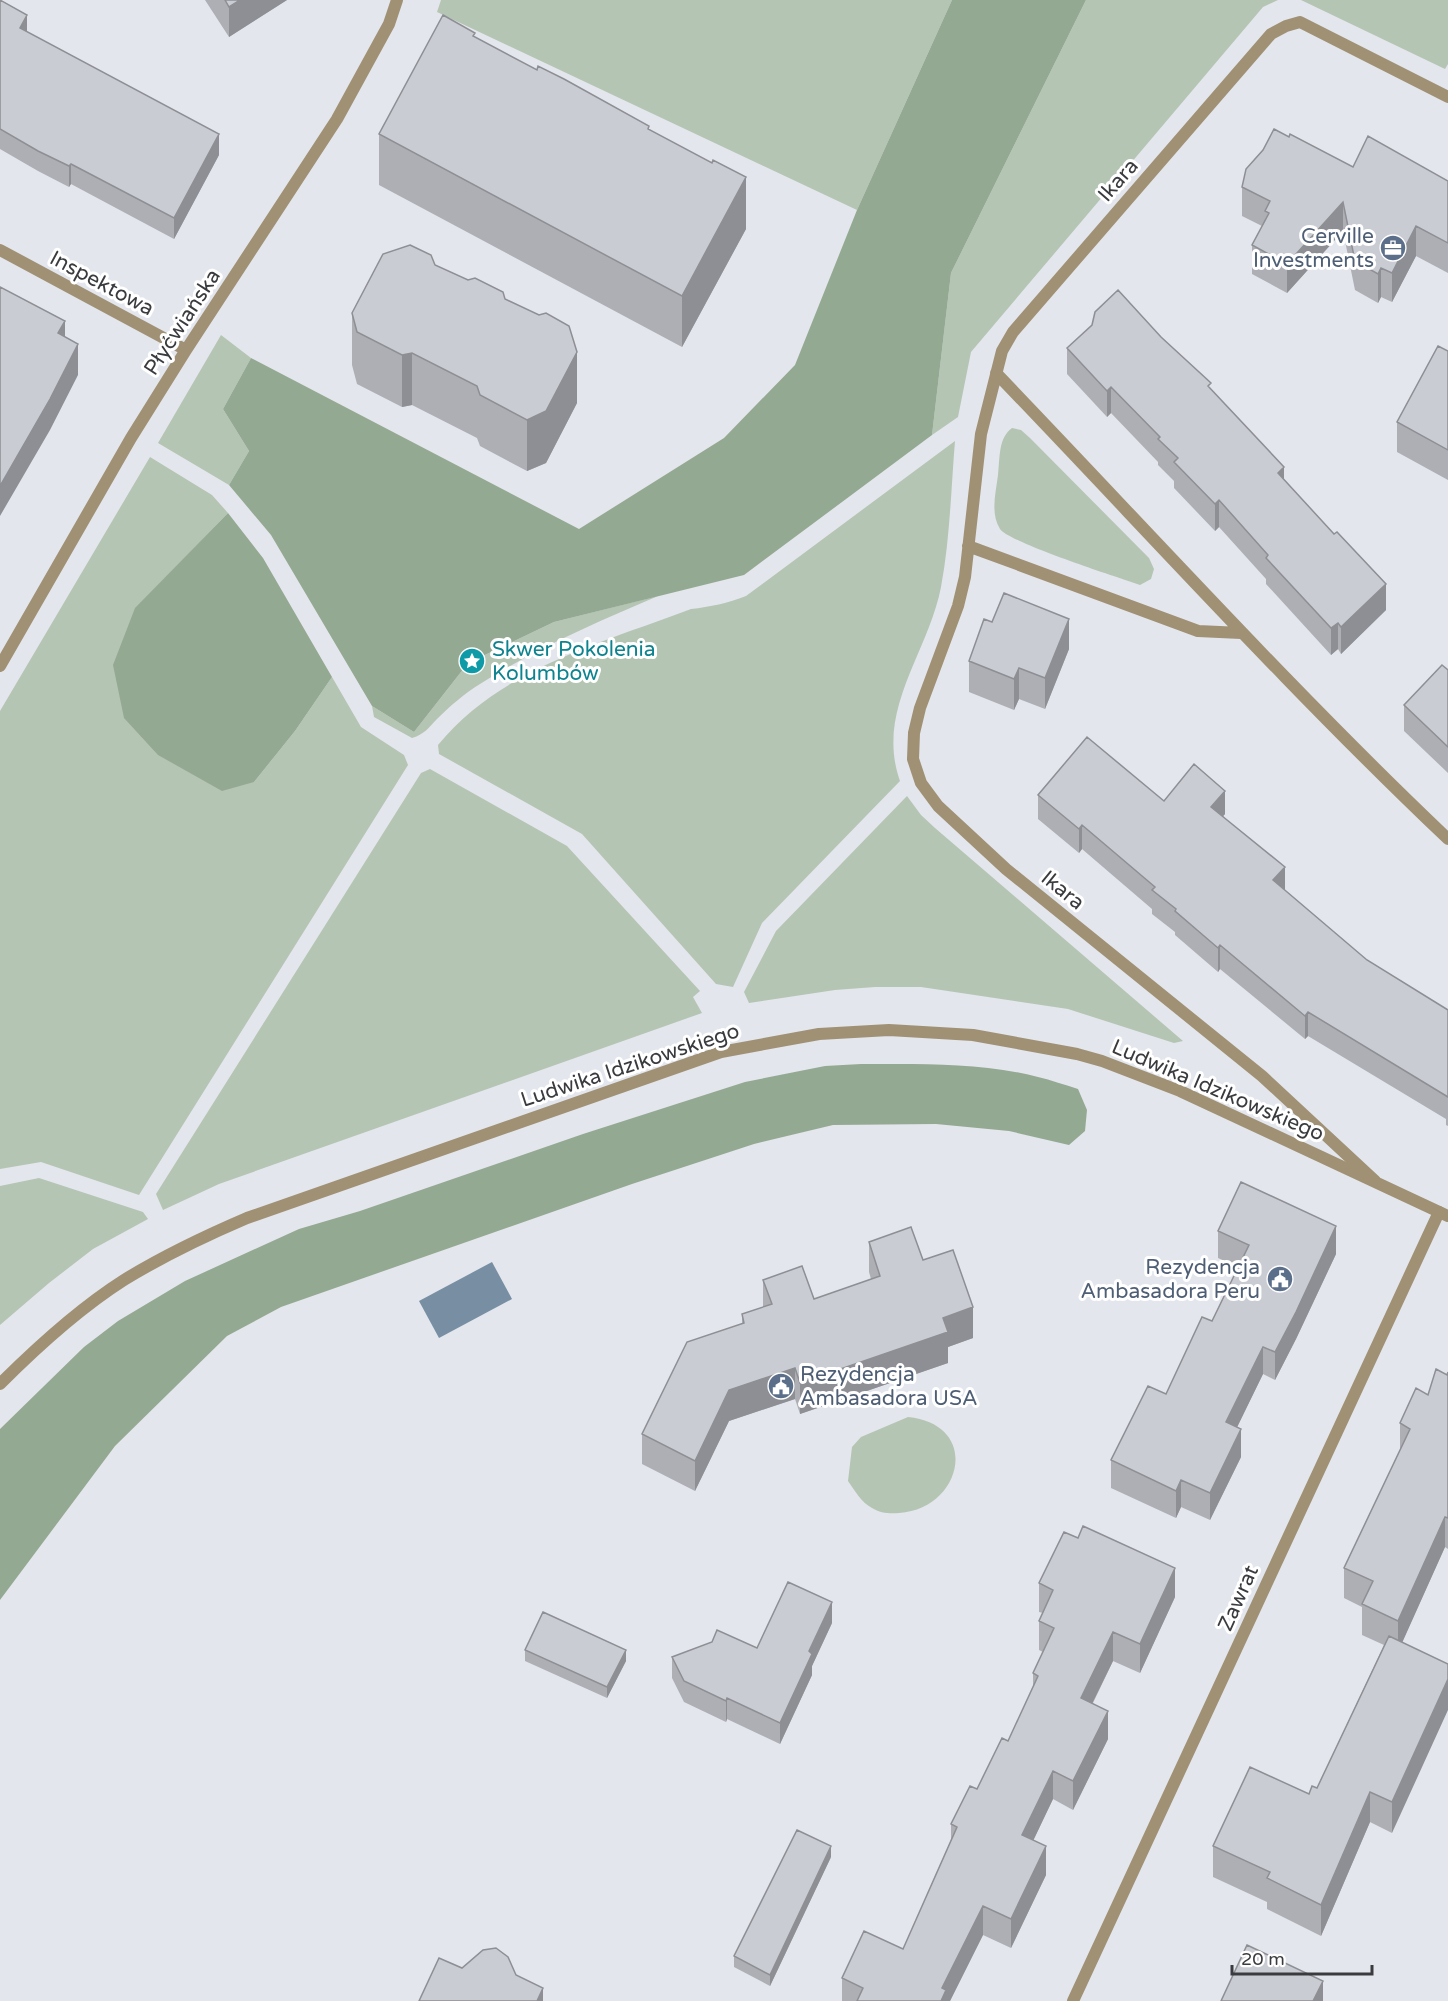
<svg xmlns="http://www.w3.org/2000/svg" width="1448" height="2001" font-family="'Varela Round',sans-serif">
  <rect width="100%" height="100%" fill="#e3e6ed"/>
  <path fill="#b5c5b3" d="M 441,0 L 952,0 L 857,210 L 437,12 Z
    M 1086,0 L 1278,0 L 1263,7 L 971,352 L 958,417 L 932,435 L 951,273 Z
    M 1301,0 L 1448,0 L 1448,64 L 1445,69 Z
    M 221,335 L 251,358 L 223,409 L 249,451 L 229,485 L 158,443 Z
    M 1012,428 L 1021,430 L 1030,438 L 1149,558 L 1154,569 L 1151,579 L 1140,585 C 1117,577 1010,543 1000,529 C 990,513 996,492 998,475 C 1000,459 998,438 1012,428 Z
    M 955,441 C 951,489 950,539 941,587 C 928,654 875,710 900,781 L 762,923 L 733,987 L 716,984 L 582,834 L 439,754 L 438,745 C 501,668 602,643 691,609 C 710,607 728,603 746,596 Z
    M 150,457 L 212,495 L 228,513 L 135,609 L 254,782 L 295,731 L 332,677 L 361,727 L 404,755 L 408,765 L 139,1195 L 41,1162 L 0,1169 L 0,711 Z
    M 658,596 C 597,622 537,648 480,684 C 464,694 450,706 437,719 C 428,728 425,734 412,738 L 374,717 L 372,706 L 414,732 L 468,663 L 554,622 Z
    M 430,769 L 567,846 L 700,991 L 693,997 L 702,1013 L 219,1184 L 163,1210 L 156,1194 L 421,773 Z
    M 907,796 L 921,815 L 935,828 L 1183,1041 L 1174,1043 L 1068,1009 L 921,987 L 875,987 L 835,990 L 749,1003 L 744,992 L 776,931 Z
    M 39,1178 L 143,1212 L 148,1219 L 93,1249 L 49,1283 L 0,1325 L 0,1186 Z
    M 908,1417 C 983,1425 961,1510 899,1513 C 890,1514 880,1513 872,1508 C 861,1502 855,1491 848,1481 L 852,1447 L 861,1437 Z"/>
  <path fill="#94a991" d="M 952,0 L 1086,0 L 951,273 L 932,435 L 744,575 L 554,622 L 468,663 L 414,732 L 372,706 L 271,535 L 229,485 L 249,451 L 223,409 L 251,358 L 579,529 L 724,438 L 795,365 L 857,210 Z
    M 228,513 L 263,558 L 332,677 L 295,731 L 254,782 L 222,791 L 158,755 L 124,718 L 113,665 L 135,608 Z
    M 861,1064 C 919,1064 980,1062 1038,1077 C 1051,1080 1065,1085 1078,1089 L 1087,1110 L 1085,1131 L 1069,1145 L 1009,1131 L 936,1124 L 833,1125 L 754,1144 L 632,1184 L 281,1307 L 227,1336 L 115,1446 L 0,1600 L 0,1429 L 84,1347 L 118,1321 L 185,1281 L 299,1229 L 360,1211 L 583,1134 L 745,1082 L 825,1066 Z"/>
  <path fill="#778ea3" d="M 492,1262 L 512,1299 L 439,1338 L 419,1301 Z"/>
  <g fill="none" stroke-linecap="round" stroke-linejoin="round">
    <path stroke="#a09174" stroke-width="12" d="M 0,250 L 186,350
      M 996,373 C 1146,529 1291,690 1448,839
      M 968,546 L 1198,631 L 1241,633
      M 0,666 L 131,438 L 186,350 L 337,119 L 389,24 L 397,0
      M 1375,1181 L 1262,1076 L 1006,869 L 938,806 L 921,783 L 913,759 L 914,733 L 920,708 L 958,606 L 965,577 L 981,434 L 1002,351 L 1013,332 L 1271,34 L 1286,26 L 1300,22 L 1448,97
      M 1073,2001 L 1439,1212"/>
    <path stroke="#a09174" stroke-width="12" d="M 0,1384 C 37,1347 80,1308 124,1280 C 163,1256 205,1236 247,1218 L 721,1052 L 819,1034 L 889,1030 L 973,1035 L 1077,1054 L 1102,1061 L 1180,1091 L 1448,1216"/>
  </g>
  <path fill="#aeafb5" d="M 0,0 L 27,32 L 219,155 L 174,239 L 71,184 L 69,187 L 38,171 L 0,149 Z
    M 205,0 L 287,0 L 229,37 Z
    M 475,37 L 712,163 L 746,229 L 682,347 L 379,185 L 379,134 Z
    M 1353,167 L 1448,181 L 1448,273 L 1416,256 L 1392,302 L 1381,297 L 1378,303 L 1355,290 L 1343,231 L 1287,293 L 1252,274 L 1252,245 L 1262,226 L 1242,216 L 1242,187 Z
    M 435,265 L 505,299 L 577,403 L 546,463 L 527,471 L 480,446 L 477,438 L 412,405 L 402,407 L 357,384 L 352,365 L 352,313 Z
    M 1067,348 L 1211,390 L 1284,480 L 1386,610 L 1341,654 L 1338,649 L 1331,655 L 1266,584 L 1266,579 L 1219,527 L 1215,531 L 1174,488 L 1174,481 L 1158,465 L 1158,462 L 1111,413 L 1107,417 L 1067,374 Z
    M 1448,351 L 1448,480 L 1397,452 L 1397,422 Z
    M 1069,649 L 1045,709 L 1019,699 L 1014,710 L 969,692 L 969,661 Z
    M 1448,670 L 1448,773 L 1404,731 L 1404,705 Z
    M 1038,795 L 1164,801 L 1225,814 L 1223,816 L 1285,890 L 1367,960 L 1448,1010 L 1448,1126 L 1446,1125 L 1446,1119 L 1308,1036 L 1305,1039 L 1220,969 L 1218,972 L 1175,935 L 1175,932 L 1152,914 L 1152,909 L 1082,849 L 1079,853 L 1038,819 Z
    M 1218,1231 L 1336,1254 L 1296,1339 L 1275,1380 L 1263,1374 L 1237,1427 L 1241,1457 L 1210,1520 L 1181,1507 L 1176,1518 L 1111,1488 L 1111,1460 L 1166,1394 L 1212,1321 L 1238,1267 L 1218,1258 Z
    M 869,1242 L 923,1260 L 973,1338 L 948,1347 L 948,1363 L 800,1414 L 795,1399 L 729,1421 L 695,1491 L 642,1464 L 642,1434 L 742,1324 L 742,1314 L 763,1307 L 763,1280 L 814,1299 L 871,1279 L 869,1272 Z
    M 1448,1372 L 1448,1549 L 1445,1547 L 1402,1642 L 1392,1833 L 1370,1822 L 1321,1936 L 1267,1909 L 1267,1902 L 1213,1877 L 1213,1846 L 1309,1794 L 1317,1788 L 1384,1645 L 1362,1635 L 1362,1607 L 1344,1598 L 1344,1568 L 1400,1450 L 1400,1423 L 1428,1395 Z
    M 1039,1583 L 1175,1597 L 1140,1673 L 1113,1661 L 1093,1703 L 1108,1739 L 1073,1810 L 1053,1799 L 1033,1841 L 1046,1875 L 1011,1948 L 983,1935 L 950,2001 L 842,2001 L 842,1978 L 903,1949 L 951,1840 L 951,1824 L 977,1789 L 1008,1741 L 1033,1688 L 1033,1673 L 1043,1652 L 1039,1650 L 1039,1621 L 1043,1613 L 1039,1612 Z
    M 832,1623 L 812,1666 L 812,1675 L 780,1744 L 727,1719 L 726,1722 L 684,1702 L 672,1678 L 672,1657 L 757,1648 Z
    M 525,1650 L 626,1661 L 607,1698 L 525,1661 Z
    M 831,1857 L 770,1986 L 734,1967 L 734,1956 Z"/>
  <path fill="#8d8f94" d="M 240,0 L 287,0 L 229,37 L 229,7 Z
    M 27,15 L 27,36 L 20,28 Z
    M 219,134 L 219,155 L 174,239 L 174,218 Z
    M 71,164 L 71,184 L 69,187 L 69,166 Z
    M 746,177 L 746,229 L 682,347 L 682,296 Z
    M 1343,202 L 1343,231 L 1287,293 L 1287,264 Z
    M 1416,226 L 1416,256 L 1392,302 L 1392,273 Z
    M 1381,268 L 1381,297 L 1378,303 L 1378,274 Z
    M 65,321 L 65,352 L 58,333 Z
    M 78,344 L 78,375 L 50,430 L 0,516 L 0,486 Z
    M 577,352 L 577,403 L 546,463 L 527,471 L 527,420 Z
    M 412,353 L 412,405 L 402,407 L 402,355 Z
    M 1111,387 L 1111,413 L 1107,417 L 1107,391 Z
    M 1284,467 L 1284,494 L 1278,473 Z
    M 1219,500 L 1219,527 L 1215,531 L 1215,504 Z
    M 1386,584 L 1386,610 L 1341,654 L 1341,627 Z
    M 1069,619 L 1069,649 L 1045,709 L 1045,678 Z
    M 1338,623 L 1338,649 L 1331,655 L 1331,628 Z
    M 1019,668 L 1019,699 L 1014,710 L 1014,679 Z
    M 1225,791 L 1225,814 L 1211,830 L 1211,807 Z
    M 1082,825 L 1082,849 L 1079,853 L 1079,829 Z
    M 1285,867 L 1285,890 L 1273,880 Z
    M 1220,945 L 1220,969 L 1218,972 L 1218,948 Z
    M 1308,1012 L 1308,1036 L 1305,1039 L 1305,1016 Z
    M 1336,1226 L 1336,1254 L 1296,1339 L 1275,1380 L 1275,1352 Z
    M 973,1307 L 973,1338 L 948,1347 L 948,1363 L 800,1414 L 800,1383 L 943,1318 Z
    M 1263,1347 L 1263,1374 L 1226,1450 L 1226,1422 Z
    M 795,1368 L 795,1399 L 729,1421 L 695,1491 L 695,1461 L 729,1390 Z
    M 1241,1429 L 1241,1457 L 1210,1520 L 1210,1493 Z
    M 1181,1480 L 1181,1507 L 1176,1518 L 1176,1491 Z
    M 1445,1517 L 1445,1547 L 1398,1652 L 1398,1621 Z
    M 1175,1568 L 1175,1597 L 1140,1673 L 1140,1644 Z
    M 832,1602 L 832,1623 L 812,1666 L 812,1675 L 780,1744 L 780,1723 L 809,1651 Z
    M 1113,1632 L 1113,1661 L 1081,1726 L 1081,1698 Z
    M 626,1650 L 626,1661 L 607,1698 L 607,1687 Z
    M 1448,1679 L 1448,1710 L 1392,1833 L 1392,1802 Z
    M 727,1698 L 727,1719 L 726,1722 L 726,1701 Z
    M 1108,1711 L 1108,1739 L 1073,1810 L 1073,1781 Z
    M 1053,1771 L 1053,1799 L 1022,1864 L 1022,1835 Z
    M 1370,1792 L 1370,1822 L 1321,1936 L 1321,1905 Z
    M 831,1846 L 831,1857 L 770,1986 L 770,1975 Z
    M 1046,1846 L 1046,1875 L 1011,1948 L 1011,1919 Z
    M 983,1906 L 983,1935 L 950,2001 L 941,2001 L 942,1988 Z
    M 1323,1981 L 1323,2001 L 1313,2001 Z
    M 543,1988 L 543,2001 L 537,2001 Z"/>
  <path fill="#caccd3" stroke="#8d8f94" stroke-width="1.5" d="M 0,0 L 27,15 L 20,28 L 219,134 L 174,218 L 71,164 L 69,166 L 38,151 L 0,129 Z
    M 225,0 L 240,0 L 229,7 Z
    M 443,15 L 475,33 L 473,36 L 537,70 L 538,66 L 564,79 L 649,126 L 648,129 L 712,163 L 713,160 L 746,177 L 682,296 L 379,134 Z
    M 1274,129 L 1289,137 L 1290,134 L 1353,167 L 1368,136 L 1448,181 L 1448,243 L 1416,226 L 1392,273 L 1381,268 L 1378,274 L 1355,261 L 1343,202 L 1287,264 L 1252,245 L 1269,213 L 1265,211 L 1270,201 L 1242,187 L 1246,169 L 1263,150 Z
    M 410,245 L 431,255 L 435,265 L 468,280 L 475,278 L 503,292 L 505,299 L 539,315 L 546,313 L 569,326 L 577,352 L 546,411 L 527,420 L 480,395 L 477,386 L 412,353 L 402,355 L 357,332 L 352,313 L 383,254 Z
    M 0,287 L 65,321 L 58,333 L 78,344 L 50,399 L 0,486 Z
    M 1118,290 L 1161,337 L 1211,383 L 1208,386 L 1284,467 L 1278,473 L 1334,534 L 1337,532 L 1386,584 L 1341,627 L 1338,623 L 1331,628 L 1266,558 L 1268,555 L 1219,500 L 1215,504 L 1174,462 L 1178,458 L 1158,439 L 1160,437 L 1111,387 L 1107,391 L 1067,348 L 1092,325 L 1095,312 Z
    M 1438,346 L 1448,351 L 1448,450 L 1397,422 Z
    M 1004,593 L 1069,619 L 1045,678 L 1019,668 L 1014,679 L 969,661 L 984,619 L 992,622 Z
    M 1442,665 L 1448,670 L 1448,747 L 1404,705 Z
    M 1087,737 L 1164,801 L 1194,764 L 1225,791 L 1211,807 L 1285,867 L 1273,880 L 1367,960 L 1448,1010 L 1448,1097 L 1308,1012 L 1305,1016 L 1220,945 L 1218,948 L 1175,911 L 1176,909 L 1152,890 L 1155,887 L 1082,825 L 1079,829 L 1038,795 Z
    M 1241,1182 L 1336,1226 L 1296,1312 L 1275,1352 L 1263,1347 L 1226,1422 L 1241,1429 L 1210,1493 L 1181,1480 L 1176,1491 L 1111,1460 L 1148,1386 L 1166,1394 L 1202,1317 L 1212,1321 L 1231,1282 L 1249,1245 L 1218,1231 Z
    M 911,1227 L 923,1260 L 953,1250 L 973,1307 L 943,1318 L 948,1332 L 800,1383 L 795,1368 L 729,1390 L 695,1461 L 642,1434 L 687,1342 L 744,1323 L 742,1314 L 772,1304 L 763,1280 L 802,1266 L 814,1299 L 880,1276 L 869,1242 Z
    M 1436,1369 L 1447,1375 L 1448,1372 L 1448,1518 L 1445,1517 L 1398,1621 L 1362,1604 L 1373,1581 L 1344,1568 L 1410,1429 L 1400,1423 L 1416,1388 L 1428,1395 Z
    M 1083,1526 L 1175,1568 L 1140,1644 L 1113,1632 L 1081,1698 L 1108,1711 L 1073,1781 L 1053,1771 L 1022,1835 L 1046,1846 L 1011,1919 L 983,1906 L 942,1988 L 946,1990 L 941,2001 L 857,2001 L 863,1988 L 842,1978 L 864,1931 L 903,1949 L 957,1827 L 951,1824 L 970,1786 L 977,1789 L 1002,1738 L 1008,1741 L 1038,1676 L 1033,1673 L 1054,1628 L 1039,1621 L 1053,1590 L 1039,1583 L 1064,1532 L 1078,1538 Z
    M 788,1582 L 832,1602 L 809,1651 L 812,1654 L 780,1723 L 727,1698 L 726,1701 L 684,1681 L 672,1657 L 712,1642 L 717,1630 L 757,1648 Z
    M 543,1612 L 626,1650 L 607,1687 L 525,1650 Z
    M 1389,1636 L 1448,1664 L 1448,1679 L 1392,1802 L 1370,1792 L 1321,1905 L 1267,1878 L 1270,1872 L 1213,1846 L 1250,1767 L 1309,1794 L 1312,1786 L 1317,1788 Z
    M 797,1830 L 831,1846 L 770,1975 L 734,1956 Z
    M 1247,1945 L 1323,1981 L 1313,2001 L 1221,2001 Z
    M 496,1948 L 508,1957 L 516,1975 L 543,1988 L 537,2001 L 419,2001 L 439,1958 L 462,1968 L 483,1950 Z"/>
  <defs>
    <symbol id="office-disc" viewBox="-11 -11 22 22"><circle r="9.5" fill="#5c6f8a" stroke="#fff"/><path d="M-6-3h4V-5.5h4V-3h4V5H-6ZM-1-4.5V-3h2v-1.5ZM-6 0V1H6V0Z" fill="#fff"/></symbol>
    <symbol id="sight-disc" viewBox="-11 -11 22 22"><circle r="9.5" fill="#0f9aa8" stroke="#fff"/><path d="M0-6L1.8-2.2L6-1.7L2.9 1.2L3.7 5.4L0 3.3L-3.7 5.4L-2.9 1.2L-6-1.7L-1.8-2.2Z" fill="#fff"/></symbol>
    <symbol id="civic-disc" viewBox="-11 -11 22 22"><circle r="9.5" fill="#5c6f8a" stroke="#fff"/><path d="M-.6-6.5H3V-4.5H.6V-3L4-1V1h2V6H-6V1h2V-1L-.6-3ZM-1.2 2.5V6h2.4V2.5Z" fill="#fff"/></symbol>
  </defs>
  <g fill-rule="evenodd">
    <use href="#office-disc" x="1378" y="233" width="30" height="30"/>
    <use href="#sight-disc" x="457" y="646" width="30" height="30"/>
    <use href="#civic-disc" x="1265" y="1264" width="30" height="30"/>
    <use href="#civic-disc" x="766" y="1371" width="30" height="30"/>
  </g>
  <g text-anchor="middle" stroke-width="6" stroke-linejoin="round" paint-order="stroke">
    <g font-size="21" fill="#3a3b3e" stroke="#fff">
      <text transform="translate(1118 180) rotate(-49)" y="7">Ikara</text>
      <text transform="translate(102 283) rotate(28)" y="7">Inspektowa</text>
      <text transform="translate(182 322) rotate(-57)" y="7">Płyćwiańska</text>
      <text transform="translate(1063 890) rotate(39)" y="7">Ikara</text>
      <text transform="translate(630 1065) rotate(-18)" y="7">Ludwika Idzikowskiego</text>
      <text transform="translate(1218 1090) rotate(23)" y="7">Ludwika Idzikowskiego</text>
      <text transform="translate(1238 1598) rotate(-66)" y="7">Zawrat</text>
    </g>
    <g font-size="21" fill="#4e5e75" stroke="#fff" text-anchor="end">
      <text x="1374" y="243">Cerville<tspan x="1374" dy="24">Investments</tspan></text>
      <text x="1260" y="1274">Rezydencja<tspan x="1260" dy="24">Ambasadora Peru</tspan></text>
      <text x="800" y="1381" text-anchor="start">Rezydencja<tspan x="800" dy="24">Ambasadora USA</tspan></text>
    </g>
    <g font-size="21" fill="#0d838f" stroke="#fff" text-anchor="start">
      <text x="492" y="656">Skwer Pokolenia<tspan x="492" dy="24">Kolumbów</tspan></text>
    </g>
  </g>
  <path d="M1232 1965v9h140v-9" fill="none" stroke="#3a3b3e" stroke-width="3"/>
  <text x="1241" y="1965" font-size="18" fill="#3a3b3e" stroke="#ffffff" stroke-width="4.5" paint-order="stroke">20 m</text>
</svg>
